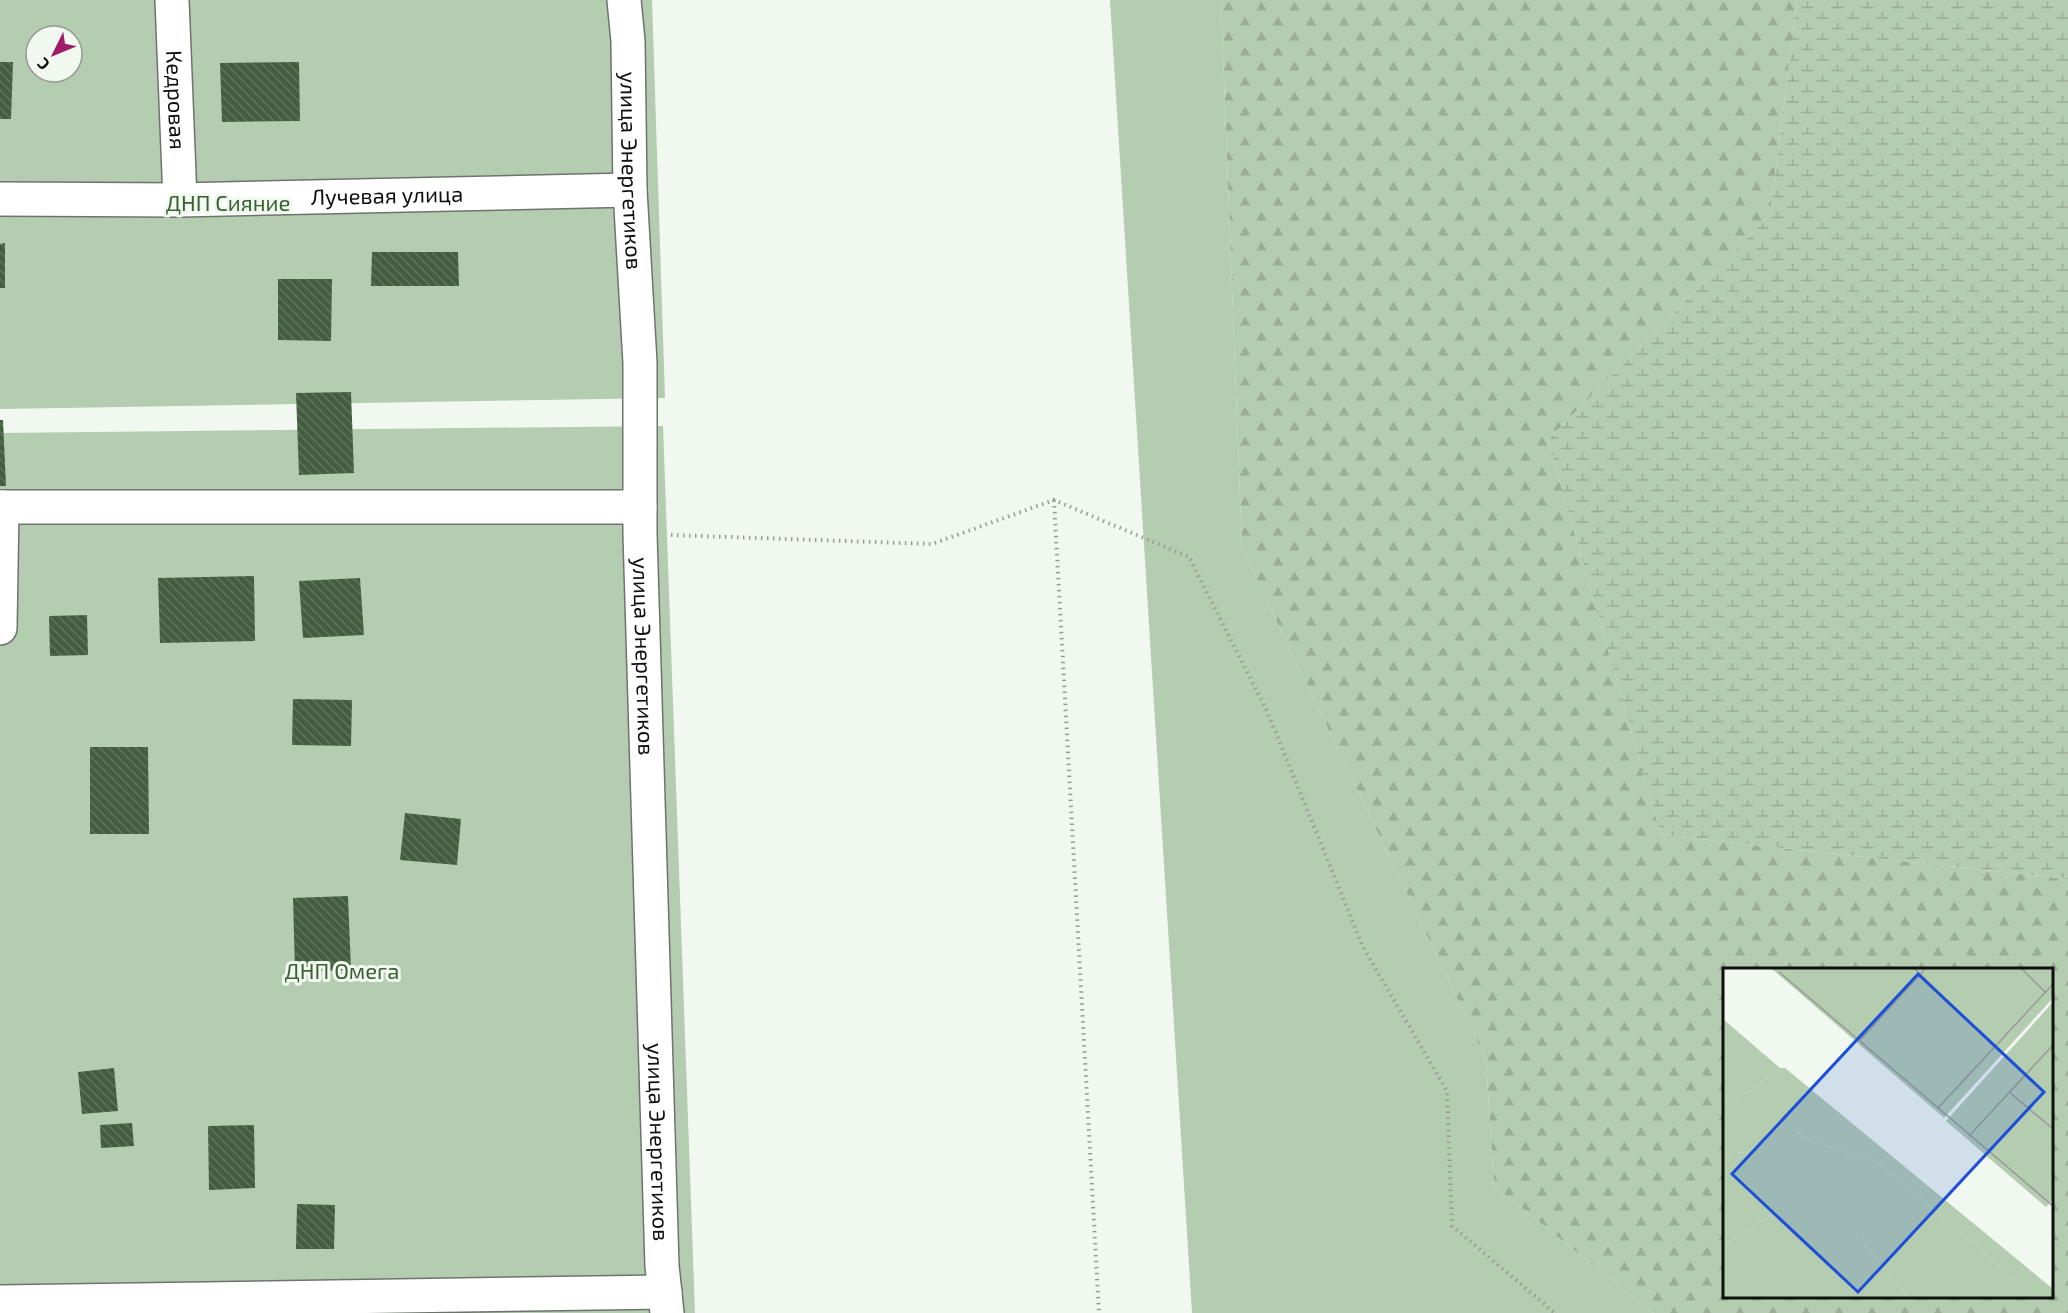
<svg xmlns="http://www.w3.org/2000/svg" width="2068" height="1313" font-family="'Exo 2',sans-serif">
  <defs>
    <pattern id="forest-firs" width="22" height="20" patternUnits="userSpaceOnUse" patternTransform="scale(1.5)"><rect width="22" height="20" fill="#b4ccaf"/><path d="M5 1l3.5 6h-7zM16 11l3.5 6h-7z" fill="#9aae95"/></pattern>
    <pattern id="wetland-marsh" width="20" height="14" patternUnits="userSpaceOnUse" patternTransform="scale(1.5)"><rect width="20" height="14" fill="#b4ccaf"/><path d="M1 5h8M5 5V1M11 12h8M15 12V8" fill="none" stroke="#9aae95"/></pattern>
    <pattern id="building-back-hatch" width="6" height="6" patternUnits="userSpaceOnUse" patternTransform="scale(1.5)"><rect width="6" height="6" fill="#445c40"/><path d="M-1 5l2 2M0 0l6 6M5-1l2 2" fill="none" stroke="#61735e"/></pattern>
  </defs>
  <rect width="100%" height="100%" fill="#f1f8ef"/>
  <path fill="#b4ccaf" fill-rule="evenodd" d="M 0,0 L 652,0 L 665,398 L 0,409 ZM 36,36 L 72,36 L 72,72 L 36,72 Z
    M 1110,0 L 1221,0 L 1242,549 L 1486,1059 L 1494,1186 L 1653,1313 L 1192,1313 Z
    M 663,426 L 695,1313 L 0,1313 L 0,433 Z"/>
  <path fill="url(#forest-firs)" fill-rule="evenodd" d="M 1221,0 L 1797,0 L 1770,215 L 1548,440 L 1661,835 L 2068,879 L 2068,1313 L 1653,1313 L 1494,1186 L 1486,1059 L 1242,549 ZM 1724,970 L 2052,970 L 2052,1296 L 1724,1296 Z"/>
  <path fill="url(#wetland-marsh)" d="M 1797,0 L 2068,0 L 2068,879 L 1661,835 L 1548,440 L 1770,215 Z"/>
  <path fill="url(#building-back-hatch)" d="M 0,62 L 13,62 L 11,119 L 0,119 Z
    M 299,62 L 300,121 L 222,122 L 220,63 Z
    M 5,243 L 5,288 L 0,288 L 0,244 Z
    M 372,252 L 458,252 L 459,286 L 371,286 Z
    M 278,279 L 332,279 L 331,341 L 278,340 Z
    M 351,392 L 354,473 L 299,475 L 296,393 Z
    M 0,420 L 3,420 L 6,486 L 0,486 Z
    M 254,576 L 255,641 L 160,643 L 158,578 Z
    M 360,578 L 364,635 L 303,638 L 299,581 Z
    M 87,615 L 88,655 L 50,656 L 49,616 Z
    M 293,699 L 352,700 L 351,746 L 292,745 Z
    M 90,747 L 148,747 L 149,834 L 90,834 Z
    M 405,813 L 461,819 L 457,865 L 400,860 Z
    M 348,896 L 351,970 L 295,972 L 293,898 Z
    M 114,1068 L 118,1111 L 82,1114 L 78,1072 Z
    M 132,1123 L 134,1146 L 101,1148 L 100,1125 Z
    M 254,1125 L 255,1188 L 209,1190 L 208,1126 Z
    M 297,1204 L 335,1205 L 334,1249 L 296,1249 Z"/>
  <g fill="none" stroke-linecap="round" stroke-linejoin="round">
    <defs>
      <g id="minor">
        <path id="s1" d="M 172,0 L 180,200"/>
        <path id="s2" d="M 624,0 L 628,41 L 630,190 L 640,363 L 640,534 L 662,1266 L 667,1313"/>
        <path id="s3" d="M 0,199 L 180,200 L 630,190"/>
        <path d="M 0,507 L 640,507"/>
        <path d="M 0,628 L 2,507"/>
        <path d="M 0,1302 L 665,1292"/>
      </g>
    </defs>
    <use href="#minor" stroke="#6e746d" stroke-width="36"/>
    <path stroke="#979c95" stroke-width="4" stroke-dasharray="1.5 4.5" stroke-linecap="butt" d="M 1054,500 L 1099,1313
      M 671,535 L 932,544 L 1054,500 L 1189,557 L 1267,711 L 1363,947 L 1447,1091 L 1452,1226 L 1555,1313"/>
    <use href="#minor" stroke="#fff" stroke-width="33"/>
  </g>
  <g text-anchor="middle" stroke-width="6" stroke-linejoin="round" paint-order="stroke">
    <g font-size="22" fill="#0e100d" stroke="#f1f8ef">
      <text dy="8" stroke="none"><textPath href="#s1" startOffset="100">Кедровая</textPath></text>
      <text dy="8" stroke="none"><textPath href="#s2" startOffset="171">улица Энергетиков</textPath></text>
      <text dy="8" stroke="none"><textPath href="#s3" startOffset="387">Лучевая улица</textPath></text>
      <text dy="8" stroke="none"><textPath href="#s2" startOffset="657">улица Энергетиков</textPath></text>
      <text dy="8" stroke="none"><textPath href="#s2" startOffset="1143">улица Энергетиков</textPath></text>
    </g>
    <g font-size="22" fill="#3a6034" stroke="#f1f8ef">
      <text x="228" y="211">ДНП Сияние</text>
      <text x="342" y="979">ДНП Омега</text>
    </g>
  </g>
  <g transform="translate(1723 968)">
    <rect width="330" height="330" fill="#f1f8ef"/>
    <path d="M 48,0 L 330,0 L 330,30 L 221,150 ZM 330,34 L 330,231 L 323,239 L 223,153 ZM 57,100 L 62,100 L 330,321 L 330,330 L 313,330 L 157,195 L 85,172 L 72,162 L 23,184 L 0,186 L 0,137 L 15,131 Z" fill="#b4ccaf"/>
    <path d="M 0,51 L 57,100 L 15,131 L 0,137 ZM 72,162 L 85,172 L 157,195 L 313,330 L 186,330 L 141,276 L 139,234 L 91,210 L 48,247 L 0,278 L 0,186 L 23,184 L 36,167 Z" fill="#b4ccaf"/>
    <path d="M 91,209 L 140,234 L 141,276 L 186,330 L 0,330 L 0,278 L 48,247 Z" fill="#b4ccaf"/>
    <path fill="none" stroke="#969b95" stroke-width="1.5" d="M 191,0 L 272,79M 298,0 L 322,24M 56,4 L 330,238M 137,72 L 203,0M 286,124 L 330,161M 215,140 L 330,16M 246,168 L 330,77"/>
    <path fill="#1d4ed8" fill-opacity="0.15" stroke="#1d4ed8" stroke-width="3" d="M 195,6 L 321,124 L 135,324 L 9,206 Z"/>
    <rect width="330" height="330" fill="none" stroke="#0e100d" stroke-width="3"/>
  </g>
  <g transform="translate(54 54) rotate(227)"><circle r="28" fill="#f1f8ef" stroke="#969b95" stroke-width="1.5"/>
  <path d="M0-4.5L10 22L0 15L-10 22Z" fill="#a11c69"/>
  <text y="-9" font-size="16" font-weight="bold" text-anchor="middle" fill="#0e100d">С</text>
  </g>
</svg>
